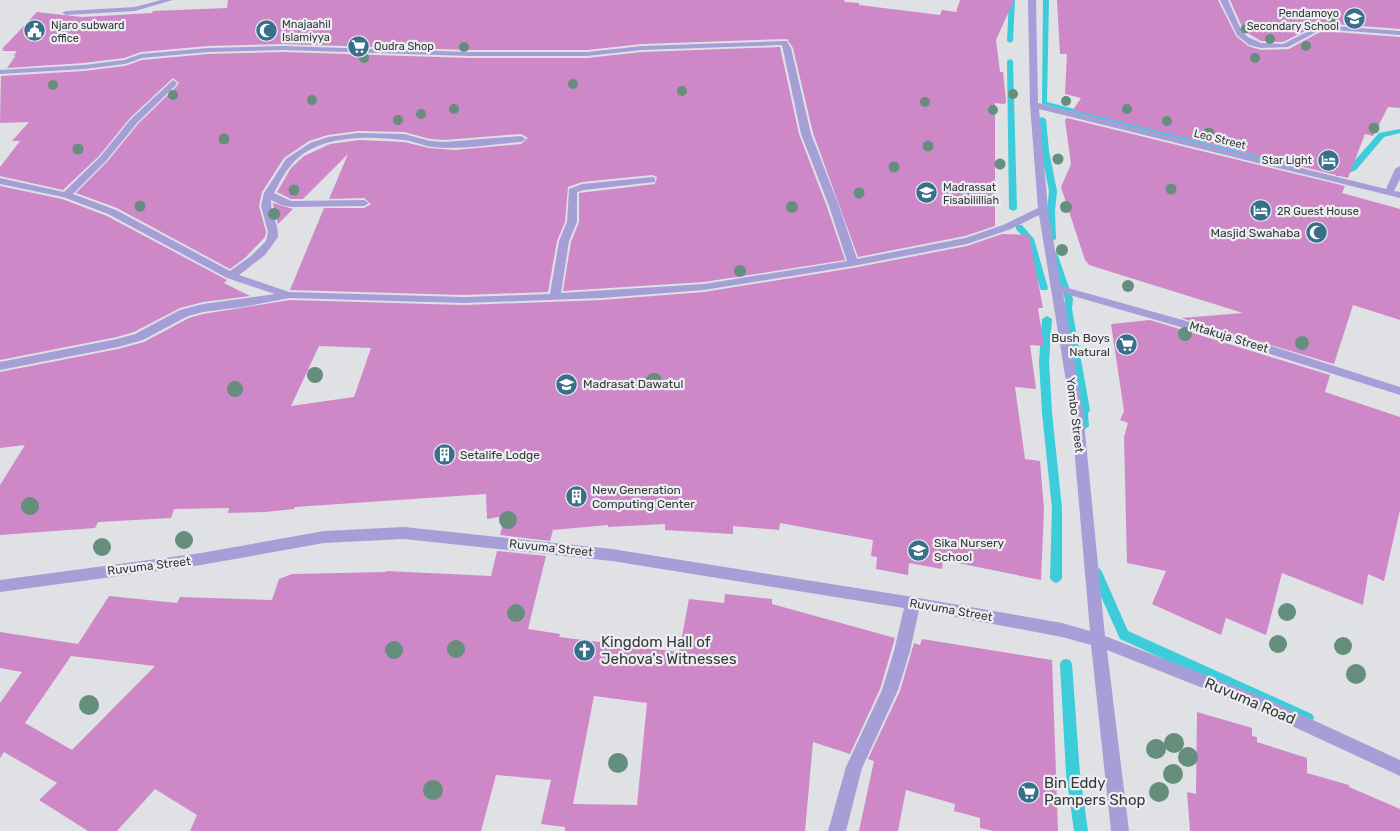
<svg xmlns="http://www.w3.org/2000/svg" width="1400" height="831" font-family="Rubik,sans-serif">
  <rect width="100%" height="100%" fill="#dfe1e5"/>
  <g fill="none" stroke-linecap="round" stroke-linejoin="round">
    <path fill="#3cccda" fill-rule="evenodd" d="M 1009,0 L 1015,0 L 1013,41 L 1010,43 L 1007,41 Z
      M 1043,0 L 1049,0 L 1047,102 L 1246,153 L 1290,161 L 1294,163 L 1290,165 L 1246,157 L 1042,104 Z
      M 1010,59 L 1013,61 L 1017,209 L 1013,211 L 1009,209 L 1007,61 Z
      M 1042,117 L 1046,119 L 1049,151 L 1057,191 L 1055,212 L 1056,239 L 1052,241 L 1048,239 L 1047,212 L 1049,191 L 1041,151 L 1038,119 Z
      M 1400,129 L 1400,133 L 1384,137 L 1356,170 L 1342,176 L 1336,176 L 1336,172 L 1350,166 L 1379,133 Z
      M 1016,225 L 1022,225 L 1034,239 L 1048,288 L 1047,290 L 1041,290 L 1040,288 L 1026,240 L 1016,229 Z
      M 1053,250 L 1057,253 L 1073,299 L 1072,309 L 1090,410 L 1088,414 L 1089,426 L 1084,430 L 1079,426 L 1078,414 L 1080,410 L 1064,309 L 1065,299 L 1049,253 Z
      M 1047,316 L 1052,319 L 1049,361 L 1052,413 L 1062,508 L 1062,578 L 1060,581 L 1056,583 L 1052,581 L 1050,578 L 1052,508 L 1042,413 L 1039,361 L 1042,319 Z
      M 1096,567 L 1100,569 L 1102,572 L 1128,631 L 1312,714 L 1314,718 L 1312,722 L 1307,724 L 1302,722 L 1120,639 L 1090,572 L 1092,569 Z
      M 1066,659 L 1070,660 L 1072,664 L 1080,774 L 1088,831 L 1074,831 L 1066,774 L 1060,664 L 1062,660 Z"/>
  </g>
  <path fill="#ce88c7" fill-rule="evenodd" d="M 228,0 L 844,0 L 845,2 L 859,3 L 859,5 L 940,15 L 942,10 L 956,12 L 960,0 L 1014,0 L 996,40 L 1000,72 L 1003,72 L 1006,101 L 1005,104 L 995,103 L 995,226 L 965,236 L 858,257 L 813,133 L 793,48 L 787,39 L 642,44 L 587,50 L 469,50 L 283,44 L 208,46 L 141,52 L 124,58 L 84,63 L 7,68 L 16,55 L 13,56 L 17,51 L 2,51 L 4,49 L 2,49 L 37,12 L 82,17 L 152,13 L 153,11 L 227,8 Z
    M 1057,0 L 1218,0 L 1236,36 L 1248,46 L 1261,50 L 1289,49 L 1322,31 L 1400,37 L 1400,108 L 1388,107 L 1373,136 L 1365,134 L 1348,178 L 1073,110 L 1081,98 L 1065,94 L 1067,54 L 1060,54 Z
    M 1230,0 L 1400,0 L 1400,29 L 1321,23 L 1283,42 L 1261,41 L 1244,31 Z
    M 780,47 L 799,134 L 827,207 L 845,260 L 704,282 L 563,291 L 571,242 L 579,222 L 579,193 L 655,184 L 657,177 L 652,175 L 582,182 L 568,187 L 565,222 L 557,241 L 548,292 L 464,295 L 290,290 L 324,208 L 364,208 L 371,204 L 364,198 L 329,199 L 348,154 L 303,199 L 291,199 L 277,192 L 291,168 L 304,156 L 330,144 L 360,140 L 404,142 L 429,148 L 455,150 L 521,144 L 528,138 L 521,134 L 445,140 L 430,139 L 404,132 L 358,131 L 328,135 L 309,141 L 284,158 L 262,192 L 259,206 L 266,232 L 265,237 L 245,258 L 230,269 L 117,208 L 76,193 L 107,162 L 138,124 L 177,86 L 179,83 L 173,78 L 130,118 L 99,156 L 63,190 L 0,176 L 0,167 L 20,141 L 12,141 L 29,122 L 0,123 L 1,76 L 84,71 L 125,66 L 142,60 L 208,54 L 283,52 L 469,58 L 587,58 L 642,52 Z
    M 1067,118 L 1345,186 L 1342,193 L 1400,209 L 1400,320 L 1353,305 L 1334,364 L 1181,318 L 1243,313 L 1089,265 L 1085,260 L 1061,187 L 1071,164 L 1065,120 Z
    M 0,186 L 62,199 L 107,216 L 227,280 L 224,283 L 250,296 L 203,302 L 180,308 L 134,332 L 117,337 L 0,360 Z
    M 273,203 L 293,209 L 278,224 L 274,209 Z
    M 1002,234 L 1029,235 L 1043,308 L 1038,308 L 1044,346 L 1030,345 L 1036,389 L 1015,387 L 1025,459 L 1040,461 L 1044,509 L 1041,580 L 943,560 L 942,569 L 909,563 L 908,575 L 876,569 L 877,557 L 871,556 L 873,540 L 780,523 L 779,530 L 733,526 L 733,534 L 665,530 L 665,524 L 608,527 L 608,525 L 553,530 L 550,541 L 500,535 L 505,516 L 487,519 L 486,494 L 295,507 L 294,509 L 265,512 L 228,513 L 229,508 L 174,509 L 171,518 L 98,522 L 95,528 L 0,535 L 0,485 L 25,445 L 0,448 L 0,372 L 118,349 L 144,342 L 189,318 L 203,314 L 290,300 L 464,305 L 602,300 L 704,292 L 853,268 L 967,246 ZM 319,346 L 371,348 L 354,397 L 291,406 Z
    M 1150,320 L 1330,375 L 1325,392 L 1400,417 L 1400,510 L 1384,581 L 1368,574 L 1363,605 L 1282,573 L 1266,635 L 1226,618 L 1221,635 L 1152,604 L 1166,571 L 1127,563 L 1124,437 L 1128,423 L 1120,420 L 1124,411 L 1111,324 Z
    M 497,551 L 546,556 L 528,629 L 560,634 L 559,637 L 679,652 L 689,599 L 724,603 L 725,594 L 772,599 L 772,604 L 895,638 L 880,689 L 850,754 L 813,742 L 805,831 L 565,831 L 565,827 L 541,824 L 551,780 L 496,775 L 481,831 L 190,831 L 197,815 L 155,789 L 117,831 L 88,831 L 39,800 L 57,783 L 4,752 L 0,758 L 0,703 L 22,672 L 0,668 L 0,632 L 78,644 L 109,596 L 177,603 L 180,597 L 272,600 L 279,579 L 292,574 L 386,572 L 386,571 L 491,576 ZM 71,656 L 155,666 L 72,750 L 25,723 ZM 594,696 L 647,703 L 637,805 L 573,804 Z
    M 922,639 L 1052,660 L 1058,831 L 994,831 L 980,828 L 980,818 L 954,811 L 955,804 L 906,790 L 898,831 L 859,831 L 874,761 L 868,759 L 900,691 L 914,643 L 920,645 Z
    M 1197,712 L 1252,728 L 1252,736 L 1257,737 L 1257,742 L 1307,758 L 1307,773 L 1349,785 L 1349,787 L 1400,809 L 1400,831 L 1190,831 L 1187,792 L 1196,794 Z"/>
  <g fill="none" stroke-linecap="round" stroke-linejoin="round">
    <path fill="#a69fd7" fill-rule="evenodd" d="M 161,0 L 173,0 L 135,11 L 66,15 L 62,13 L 66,11 L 135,7 Z
      M 1028,0 L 1036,0 L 1038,103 L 1386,189 L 1395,169 L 1400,166 L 1400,179 L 1394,191 L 1400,192 L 1400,198 L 1039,109 L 1048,209 L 1061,286 L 1240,336 L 1400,387 L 1400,395 L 1232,342 L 1063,293 L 1083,412 L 1105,636 L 1265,698 L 1400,760 L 1400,776 L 1253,708 L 1107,650 L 1129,831 L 1111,831 L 1091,645 L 1062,637 L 919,610 L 910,651 L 898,690 L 862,768 L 846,831 L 828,831 L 846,767 L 882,690 L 894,651 L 904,608 L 612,561 L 404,539 L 324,543 L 201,565 L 0,592 L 0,580 L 201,553 L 324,531 L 404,527 L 612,549 L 913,597 L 1062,623 L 1090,631 L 1071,412 L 1039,215 L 1011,229 L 967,244 L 853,266 L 704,290 L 602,298 L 464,303 L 290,298 L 242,307 L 203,312 L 188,316 L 143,340 L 118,347 L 0,370 L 0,362 L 117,339 L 135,334 L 180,310 L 203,304 L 275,294 L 227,278 L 108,214 L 63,197 L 0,184 L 0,178 L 64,192 L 100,157 L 131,119 L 173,80 L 177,83 L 176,85 L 137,123 L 106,161 L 73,194 L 116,210 L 230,271 L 251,256 L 266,241 L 268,232 L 261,206 L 264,193 L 286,159 L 310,143 L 328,137 L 358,133 L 404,134 L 430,141 L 445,142 L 521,136 L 526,139 L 521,142 C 492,144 462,150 433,147 C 423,146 414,141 404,140 C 368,136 318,134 292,164 C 285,172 279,183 274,193 L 291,201 L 364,200 L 369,203 L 364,206 L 291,207 L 281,205 L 271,200 C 270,213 279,224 278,237 L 265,255 L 239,275 L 289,292 L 464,297 L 550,294 L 559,241 L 567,222 L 569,189 L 582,184 L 652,177 L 655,178 L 655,182 L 584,190 L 577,192 L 577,222 L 569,241 L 561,293 L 704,284 L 847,261 L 829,206 L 801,134 L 782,45 L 642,50 L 587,56 L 469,56 L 283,50 L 208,52 L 142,58 L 125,64 L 84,69 L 0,74 L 0,70 L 84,65 L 124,60 L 141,54 L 208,48 L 283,46 L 469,52 L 587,52 L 642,46 L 784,41 L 787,41 L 791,48 L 811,134 L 839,206 L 857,259 L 965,238 L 1003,225 L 1038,208 L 1030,105 Z
      M 1220,0 L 1228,0 L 1242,32 L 1248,37 L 1261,43 L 1283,44 L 1321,25 L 1400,31 L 1400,35 L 1322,29 L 1288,47 L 1261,48 L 1249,45 L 1237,35 Z"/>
  </g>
  <g fill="#658e7c">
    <circle cx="1332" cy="21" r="4.5"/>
    <circle cx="1293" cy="26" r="4.5"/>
    <circle cx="1245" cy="29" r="4.5"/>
    <circle cx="1270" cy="39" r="5"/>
    <circle cx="1306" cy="46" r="5"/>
    <circle cx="464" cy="47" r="5"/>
    <circle cx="364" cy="58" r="5"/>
    <circle cx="1255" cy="58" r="5"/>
    <circle cx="573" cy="84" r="5"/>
    <circle cx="53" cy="85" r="5"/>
    <circle cx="682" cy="91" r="5"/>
    <circle cx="1013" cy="94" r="5"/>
    <circle cx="173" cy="95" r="5"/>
    <circle cx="312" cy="100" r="5"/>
    <circle cx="1066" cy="101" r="5"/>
    <circle cx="925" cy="102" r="5"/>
    <circle cx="454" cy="109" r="5"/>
    <circle cx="1127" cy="109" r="5"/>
    <circle cx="993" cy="110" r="5"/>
    <circle cx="421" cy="114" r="5"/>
    <circle cx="398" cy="120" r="5"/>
    <circle cx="1167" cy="121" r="5"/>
    <circle cx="1374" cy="128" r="5.5"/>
    <circle cx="1209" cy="133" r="5.5"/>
    <circle cx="224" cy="139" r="5.5"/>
    <circle cx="928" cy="146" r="5.5"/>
    <circle cx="78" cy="149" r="5.5"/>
    <circle cx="1058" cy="159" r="5.5"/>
    <circle cx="1000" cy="164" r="5.5"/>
    <circle cx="894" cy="167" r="5.5"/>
    <circle cx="1171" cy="189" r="5.5"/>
    <circle cx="294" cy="190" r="5.5"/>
    <circle cx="859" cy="193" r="5.5"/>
    <circle cx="140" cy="206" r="5.5"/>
    <circle cx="792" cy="207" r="6"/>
    <circle cx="1066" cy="207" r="6"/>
    <circle cx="274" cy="214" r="6"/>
    <circle cx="1062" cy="250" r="6"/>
    <circle cx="740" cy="271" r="6"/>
    <circle cx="1128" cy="286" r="6"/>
    <circle cx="1185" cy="334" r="7"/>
    <circle cx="1302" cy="343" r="7"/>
    <circle cx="315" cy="375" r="8"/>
    <circle cx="654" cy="381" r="8"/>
    <circle cx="235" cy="389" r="8"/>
    <circle cx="30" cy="506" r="9"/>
    <circle cx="508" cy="520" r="9"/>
    <circle cx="184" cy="540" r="9"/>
    <circle cx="102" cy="547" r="9"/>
    <circle cx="1287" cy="612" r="9"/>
    <circle cx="516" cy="613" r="9"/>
    <circle cx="1278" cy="644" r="9"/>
    <circle cx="1343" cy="646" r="9"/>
    <circle cx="456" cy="649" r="9"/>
    <circle cx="394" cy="650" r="9"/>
    <circle cx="1356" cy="674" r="10"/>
    <circle cx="89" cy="705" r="10"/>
    <circle cx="1174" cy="743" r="10"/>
    <circle cx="1156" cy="749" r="10"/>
    <circle cx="1188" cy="757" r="10"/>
    <circle cx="618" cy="763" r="10"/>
    <circle cx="1173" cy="774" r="10"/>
    <circle cx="433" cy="790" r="10"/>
    <circle cx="1159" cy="792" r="10"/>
  </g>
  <defs>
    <symbol id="school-disc" viewBox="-11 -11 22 22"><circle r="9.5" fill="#386f8a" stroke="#eceef2"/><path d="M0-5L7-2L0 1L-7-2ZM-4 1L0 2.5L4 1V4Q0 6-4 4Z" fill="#fff"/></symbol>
    <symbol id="mosque-disc" viewBox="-11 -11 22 22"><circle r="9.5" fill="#386f8a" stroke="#eceef2"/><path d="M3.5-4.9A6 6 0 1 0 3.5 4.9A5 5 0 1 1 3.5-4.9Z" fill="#fff"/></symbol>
    <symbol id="civic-disc" viewBox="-11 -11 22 22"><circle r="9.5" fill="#386f8a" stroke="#eceef2"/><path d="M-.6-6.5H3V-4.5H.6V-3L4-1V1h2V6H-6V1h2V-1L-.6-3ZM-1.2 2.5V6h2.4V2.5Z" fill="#fff"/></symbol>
    <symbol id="supermarket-disc" viewBox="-11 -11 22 22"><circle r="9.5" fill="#386f8a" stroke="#eceef2"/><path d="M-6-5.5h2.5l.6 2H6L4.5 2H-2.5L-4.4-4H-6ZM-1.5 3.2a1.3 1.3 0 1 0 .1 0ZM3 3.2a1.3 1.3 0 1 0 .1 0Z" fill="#fff"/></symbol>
    <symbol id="hotel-disc" viewBox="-11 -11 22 22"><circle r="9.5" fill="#386f8a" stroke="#eceef2"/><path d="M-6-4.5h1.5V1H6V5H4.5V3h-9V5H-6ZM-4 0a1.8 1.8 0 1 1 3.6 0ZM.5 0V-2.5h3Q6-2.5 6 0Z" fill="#fff"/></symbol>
    <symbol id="building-disc" viewBox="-11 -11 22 22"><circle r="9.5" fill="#386f8a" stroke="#eceef2"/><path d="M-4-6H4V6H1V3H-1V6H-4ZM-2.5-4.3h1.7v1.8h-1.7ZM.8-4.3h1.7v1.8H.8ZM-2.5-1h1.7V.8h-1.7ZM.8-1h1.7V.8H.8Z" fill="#fff"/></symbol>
    <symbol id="church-disc" viewBox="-11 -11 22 22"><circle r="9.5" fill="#386f8a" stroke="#eceef2"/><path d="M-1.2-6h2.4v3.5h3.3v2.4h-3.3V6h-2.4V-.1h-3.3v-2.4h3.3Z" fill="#fff"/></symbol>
  </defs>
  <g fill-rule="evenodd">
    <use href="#school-disc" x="1342" y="6" width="25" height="25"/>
    <use href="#mosque-disc" x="254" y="18" width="25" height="25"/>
    <use href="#civic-disc" x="22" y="18" width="25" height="25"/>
    <use href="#supermarket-disc" x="346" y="34" width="25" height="25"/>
    <use href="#hotel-disc" x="1316" y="148" width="25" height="25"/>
    <use href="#school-disc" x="914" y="180" width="25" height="25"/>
    <use href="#hotel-disc" x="1248" y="198" width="25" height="25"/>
    <use href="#mosque-disc" x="1304" y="220" width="25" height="25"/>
    <use href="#supermarket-disc" x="1114" y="332" width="25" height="25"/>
    <use href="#school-disc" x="554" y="372" width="25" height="25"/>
    <use href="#building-disc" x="432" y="442" width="25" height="25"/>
    <use href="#building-disc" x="564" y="484" width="25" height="25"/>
    <use href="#school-disc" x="906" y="538" width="25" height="25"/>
    <use href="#church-disc" x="572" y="638" width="25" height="25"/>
    <use href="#supermarket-disc" x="1016" y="780" width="25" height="25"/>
  </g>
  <g text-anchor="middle" stroke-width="4.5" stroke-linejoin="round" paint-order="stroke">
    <g font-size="11" fill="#37383a" stroke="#eceef2" text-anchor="start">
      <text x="1339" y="17" text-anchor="end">Pendamoyo<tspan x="1339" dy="13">Secondary School</tspan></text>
      <text x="282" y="28">Mnajaahil<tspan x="282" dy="13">Islamiyya</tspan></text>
      <text x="51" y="29">Njaro subward<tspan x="51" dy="13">office</tspan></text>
      <text x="374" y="50">Qudra Shop</text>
      <text x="1312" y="164" text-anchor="end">Star Light</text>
      <text x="943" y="191">Madrassat<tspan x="943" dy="13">Fisabililliah</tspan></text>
      <text x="1277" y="215">2R Guest House</text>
    </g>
    <g font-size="11" fill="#37383a" stroke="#eceef2">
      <text transform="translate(1220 139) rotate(14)" y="4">Leo Street</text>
    </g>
    <g font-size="12" fill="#37383a" stroke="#eceef2" text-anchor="start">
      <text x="1300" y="237" text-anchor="end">Masjid Swahaba</text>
      <text x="1110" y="342" text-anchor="end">Bush Boys<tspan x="1110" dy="14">Natural</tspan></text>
      <text x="583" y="388">Madrasat Dawatul</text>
      <text x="460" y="459">Setalife Lodge</text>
      <text x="592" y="494">New Generation<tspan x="592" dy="14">Computing Center</tspan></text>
      <text x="934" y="547">Sika Nursery<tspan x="934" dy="14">School</tspan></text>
    </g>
    <g font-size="12" fill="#37383a" stroke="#eceef2">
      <text transform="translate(1229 337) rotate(17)" y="4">Mtakuja Street</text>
      <text transform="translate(1075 415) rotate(83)" y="4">Yombo Street</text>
      <text transform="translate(551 548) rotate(6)" y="4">Ruvuma Street</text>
      <text transform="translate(149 566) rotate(-7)" y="4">Ruvuma Street</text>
      <text transform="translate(951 610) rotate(10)" y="4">Ruvuma Street</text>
    </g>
    <g font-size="15" fill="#37383a" stroke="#eceef2" text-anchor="start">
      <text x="601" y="647">Kingdom Hall of<tspan x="601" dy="17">Jehova's Witnesses</tspan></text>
      <text x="1044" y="788">Bin Eddy<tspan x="1044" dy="17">Pampers Shop</tspan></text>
    </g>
    <g font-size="15" fill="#37383a" stroke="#eceef2">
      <text transform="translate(1250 701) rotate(23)" y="5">Ruvuma Road</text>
    </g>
  </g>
</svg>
